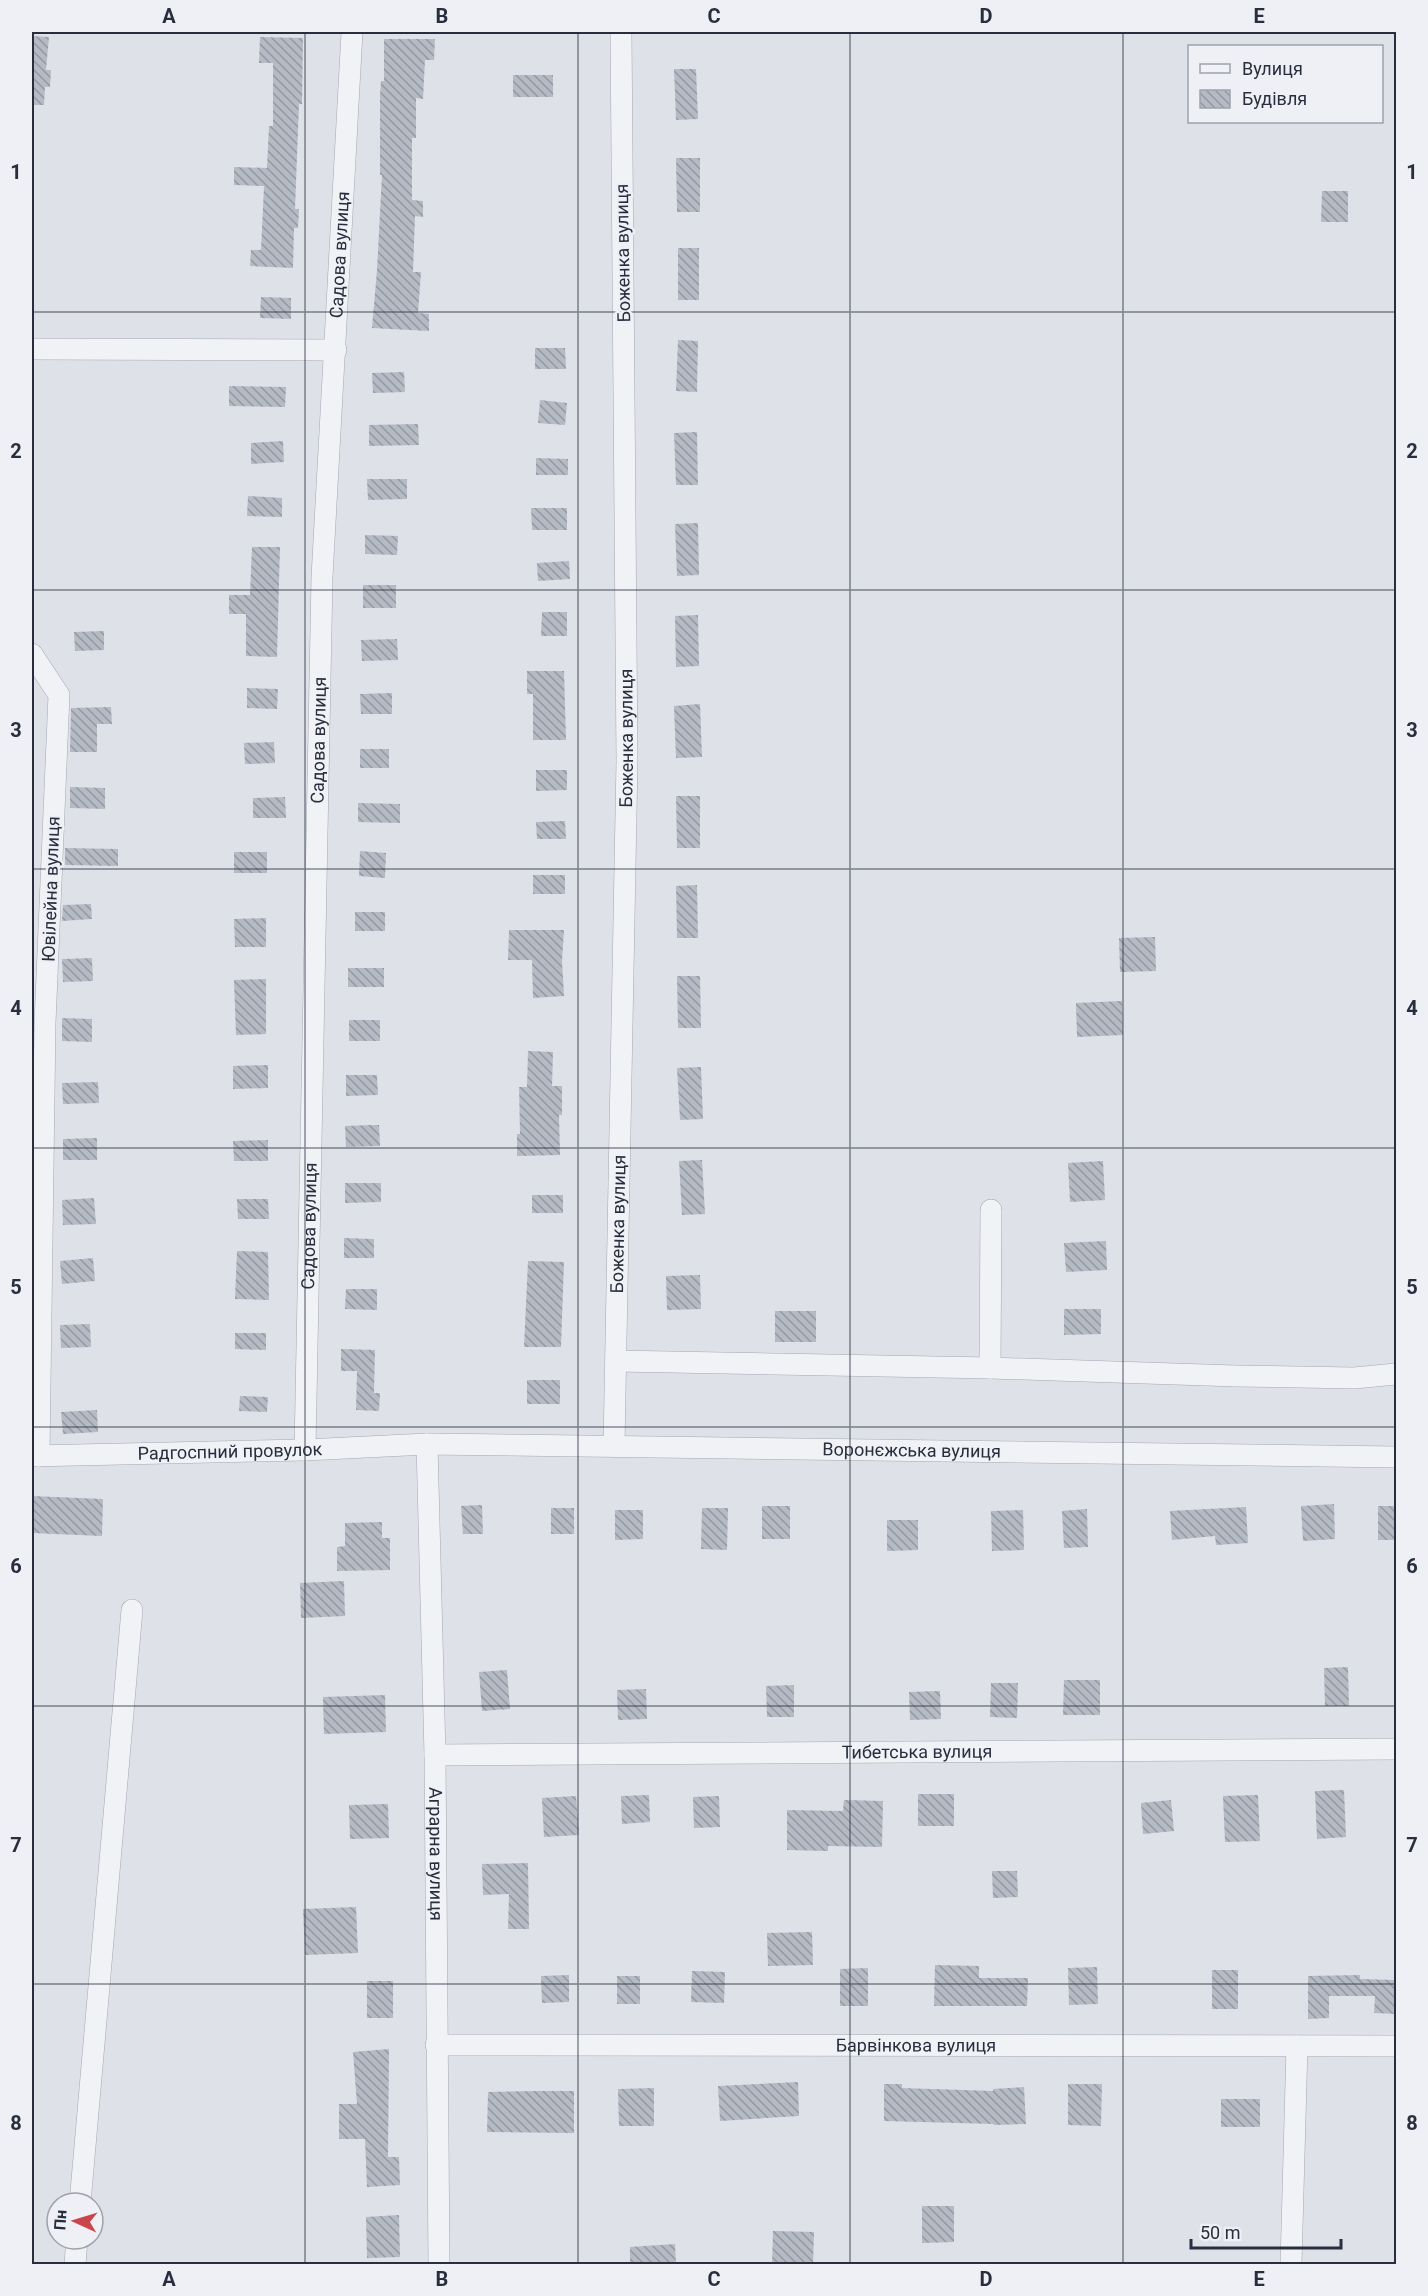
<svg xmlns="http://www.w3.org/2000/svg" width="1428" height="2296" font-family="Roboto,sans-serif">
  <defs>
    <pattern id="building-back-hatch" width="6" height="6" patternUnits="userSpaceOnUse" patternTransform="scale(1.5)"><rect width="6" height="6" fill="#b6bac4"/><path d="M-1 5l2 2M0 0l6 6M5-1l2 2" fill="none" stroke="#9498a1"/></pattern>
  </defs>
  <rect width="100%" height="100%" fill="#dee1e8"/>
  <path fill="url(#building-back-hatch)" d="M 32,36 L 49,37 L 46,70 L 51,70 L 50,87 L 45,87 L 44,105 L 32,105 Z
    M 260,37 L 303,38 L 302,104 L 299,104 L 295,209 L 299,209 L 298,228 L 294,228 L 293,268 L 250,266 L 251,250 L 261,250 L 264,186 L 234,185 L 234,167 L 267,168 L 269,126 L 273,126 L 273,63 L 259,63 Z
    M 384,39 L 435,39 L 434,60 L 425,60 L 423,99 L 416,98 L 416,138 L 412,138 L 412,200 L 423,201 L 423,217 L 415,216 L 413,272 L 421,272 L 418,313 L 429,314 L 429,331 L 372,328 L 377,270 L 382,175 L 380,175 L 380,96 L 381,81 L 384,81 Z
    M 674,69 L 696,69 L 698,119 L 676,120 Z
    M 513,75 L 553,75 L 553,97 L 513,97 Z
    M 676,158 L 700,158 L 700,212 L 677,212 Z
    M 1322,191 L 1348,191 L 1348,222 L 1321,222 Z
    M 678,248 L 699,248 L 699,300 L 678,300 Z
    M 261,297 L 291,298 L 291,319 L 260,318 Z
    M 678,340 L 698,341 L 697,392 L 676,391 Z
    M 535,348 L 565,348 L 566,369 L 535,369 Z
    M 404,372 L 405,392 L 373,393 L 372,373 Z
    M 229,386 L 286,387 L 285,407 L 229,406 Z
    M 540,400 L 567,403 L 565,425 L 538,423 Z
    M 418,424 L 419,445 L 369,446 L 369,425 Z
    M 697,432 L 698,485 L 676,485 L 674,433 Z
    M 283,441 L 284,462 L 251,464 L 251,443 Z
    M 536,458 L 568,459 L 568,475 L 536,475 Z
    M 367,479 L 407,479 L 407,499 L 368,500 Z
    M 248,496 L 282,498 L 282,517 L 247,516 Z
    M 531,508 L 567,508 L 567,530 L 532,530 Z
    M 698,523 L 699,575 L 677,576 L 675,524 Z
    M 365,535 L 398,536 L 397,555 L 365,554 Z
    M 252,547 L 280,547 L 277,657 L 246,656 L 246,614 L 229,614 L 229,595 L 250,595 Z
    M 569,561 L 570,579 L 538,581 L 537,563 Z
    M 363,585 L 396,585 L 396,608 L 363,608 Z
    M 542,612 L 567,612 L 567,636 L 541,636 Z
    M 698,615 L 699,666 L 676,667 L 675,616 Z
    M 104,631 L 104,650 L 75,651 L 74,632 Z
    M 397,639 L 398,660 L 362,661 L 361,640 Z
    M 527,671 L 564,671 L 566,740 L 533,740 L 533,694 L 527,694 Z
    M 247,688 L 278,689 L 277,709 L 247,708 Z
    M 392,693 L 392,714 L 361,714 L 360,694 Z
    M 700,704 L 702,757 L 676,758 L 674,706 Z
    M 111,707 L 112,724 L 97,724 L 97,752 L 70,752 L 71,708 Z
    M 274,742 L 275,763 L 245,764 L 244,743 Z
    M 360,749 L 389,749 L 389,768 L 360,768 Z
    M 536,770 L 567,770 L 567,790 L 536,791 Z
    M 70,787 L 105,788 L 105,809 L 70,808 Z
    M 676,796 L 700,796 L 700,848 L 677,848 Z
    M 285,797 L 286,818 L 253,818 L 253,798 Z
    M 358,803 L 400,804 L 400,823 L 358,822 Z
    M 565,821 L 566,839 L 537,839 L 536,822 Z
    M 65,848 L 118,849 L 118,866 L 65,865 Z
    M 360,851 L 386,853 L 385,878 L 359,876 Z
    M 234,852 L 267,852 L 267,873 L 234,873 Z
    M 533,875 L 565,875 L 565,894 L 533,894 Z
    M 697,885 L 698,938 L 677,938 L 676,886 Z
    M 91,904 L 92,919 L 62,921 L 63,905 Z
    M 355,912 L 385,912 L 385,931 L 355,931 Z
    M 266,918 L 266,947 L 235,947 L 234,919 Z
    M 509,930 L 564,930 L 562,961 L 564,996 L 533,998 L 532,960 L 508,960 Z
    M 1155,937 L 1156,971 L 1120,972 L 1119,938 Z
    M 92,958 L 93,981 L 63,982 L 62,959 Z
    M 348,968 L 384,968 L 384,987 L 348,987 Z
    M 677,976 L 700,976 L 701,1028 L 678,1028 Z
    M 266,979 L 266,1034 L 236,1035 L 234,980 Z
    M 1122,1001 L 1123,1035 L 1077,1037 L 1076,1003 Z
    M 62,1018 L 92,1019 L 92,1042 L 62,1041 Z
    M 349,1020 L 380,1020 L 380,1041 L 349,1041 Z
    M 528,1051 L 553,1052 L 552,1086 L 562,1086 L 562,1115 L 559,1115 L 560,1155 L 517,1156 L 517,1134 L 520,1134 L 519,1087 L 527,1087 Z
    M 268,1065 L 268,1088 L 233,1089 L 233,1066 Z
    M 701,1067 L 703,1119 L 680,1120 L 677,1068 Z
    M 346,1075 L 377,1075 L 378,1095 L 346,1096 Z
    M 98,1082 L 99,1103 L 63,1104 L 62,1083 Z
    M 371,1125 L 379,1125 L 380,1146 L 346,1147 L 345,1126 Z
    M 97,1138 L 97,1160 L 63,1160 L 63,1139 Z
    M 268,1140 L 268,1161 L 234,1161 L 233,1141 Z
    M 702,1160 L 705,1214 L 682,1215 L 679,1161 Z
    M 1103,1161 L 1105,1200 L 1070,1202 L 1068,1163 Z
    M 345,1183 L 381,1183 L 381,1202 L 345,1203 Z
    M 532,1195 L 563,1195 L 563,1213 L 532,1213 Z
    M 94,1198 L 96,1224 L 63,1225 L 62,1200 Z
    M 237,1199 L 268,1199 L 269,1219 L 238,1219 Z
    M 344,1238 L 374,1239 L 374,1258 L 344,1258 Z
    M 1106,1241 L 1107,1270 L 1066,1272 L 1064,1243 Z
    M 237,1251 L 268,1252 L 269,1300 L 235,1299 Z
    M 93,1258 L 95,1281 L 62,1284 L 60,1261 Z
    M 528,1261 L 564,1262 L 561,1347 L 524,1347 Z
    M 700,1275 L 701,1309 L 667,1310 L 666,1276 Z
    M 346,1289 L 377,1289 L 377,1310 L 345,1309 Z
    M 1064,1309 L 1101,1309 L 1101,1334 L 1064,1335 Z
    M 775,1311 L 816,1311 L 816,1342 L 775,1342 Z
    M 90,1324 L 91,1347 L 61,1348 L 60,1325 Z
    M 235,1333 L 266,1333 L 266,1350 L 235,1349 Z
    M 341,1349 L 375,1350 L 374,1393 L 380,1393 L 379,1411 L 356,1410 L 357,1371 L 341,1371 Z
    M 527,1380 L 560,1380 L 560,1404 L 527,1404 Z
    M 240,1396 L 268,1397 L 267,1412 L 239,1411 Z
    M 97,1410 L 98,1432 L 63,1434 L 61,1412 Z
    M 32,1496 L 103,1499 L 102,1536 L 32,1533 Z
    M 1334,1504 L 1335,1539 L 1303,1541 L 1301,1506 Z
    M 482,1505 L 483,1534 L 463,1534 L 461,1506 Z
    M 762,1506 L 790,1506 L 790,1539 L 762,1539 Z
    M 1378,1506 L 1396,1506 L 1396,1540 L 1378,1540 Z
    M 1246,1507 L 1248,1543 L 1216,1545 L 1215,1536 L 1172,1540 L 1170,1511 Z
    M 551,1508 L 574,1508 L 574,1534 L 551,1534 Z
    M 702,1508 L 728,1508 L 727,1550 L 701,1549 Z
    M 1087,1509 L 1088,1547 L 1064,1548 L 1062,1511 Z
    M 615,1510 L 643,1510 L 643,1539 L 615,1540 Z
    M 1023,1510 L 1024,1550 L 992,1551 L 991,1511 Z
    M 887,1520 L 918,1520 L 918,1550 L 887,1551 Z
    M 382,1522 L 382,1538 L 390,1538 L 390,1570 L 337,1571 L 337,1547 L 345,1546 L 345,1523 Z
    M 344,1581 L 345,1616 L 301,1618 L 300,1583 Z
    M 1348,1667 L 1349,1706 L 1325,1706 L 1324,1668 Z
    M 507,1670 L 510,1709 L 482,1711 L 479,1672 Z
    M 1064,1680 L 1100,1680 L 1100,1715 L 1063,1715 Z
    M 991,1683 L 1018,1683 L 1017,1718 L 990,1717 Z
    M 794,1685 L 794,1717 L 767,1717 L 766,1686 Z
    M 646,1689 L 647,1719 L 618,1720 L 617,1690 Z
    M 940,1691 L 941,1719 L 910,1720 L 909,1692 Z
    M 385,1695 L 386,1732 L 324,1734 L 323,1697 Z
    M 1344,1790 L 1346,1837 L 1317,1839 L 1315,1791 Z
    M 918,1794 L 954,1794 L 954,1826 L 918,1826 Z
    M 649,1795 L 650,1822 L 622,1824 L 621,1796 Z
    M 1258,1795 L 1260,1841 L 1225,1842 L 1223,1796 Z
    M 576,1796 L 579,1835 L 544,1837 L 542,1798 Z
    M 719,1796 L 720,1827 L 694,1828 L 693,1797 Z
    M 844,1800 L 883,1801 L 882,1847 L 828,1846 L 828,1851 L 787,1850 L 787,1810 L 843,1811 Z
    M 1171,1800 L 1174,1831 L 1143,1834 L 1141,1803 Z
    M 388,1804 L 389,1838 L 350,1839 L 349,1805 Z
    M 528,1863 L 529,1929 L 508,1929 L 509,1894 L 483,1895 L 482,1864 Z
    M 992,1871 L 1017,1871 L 1018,1897 L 993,1898 Z
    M 356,1907 L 358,1953 L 305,1955 L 303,1909 Z
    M 812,1932 L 813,1965 L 768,1966 L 767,1933 Z
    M 935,1965 L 979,1966 L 979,1978 L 1028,1978 L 1027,2006 L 934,2006 Z
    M 1097,1967 L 1098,2004 L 1069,2005 L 1068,1968 Z
    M 868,1968 L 868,2006 L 840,2006 L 840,1969 Z
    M 1212,1970 L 1238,1970 L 1238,2009 L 1212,2009 Z
    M 692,1971 L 725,1972 L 724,2003 L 691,2002 Z
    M 569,1975 L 569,2002 L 542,2003 L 541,1976 Z
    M 1360,1975 L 1360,1979 L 1396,1980 L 1396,2014 L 1374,2013 L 1375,1996 L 1329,1996 L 1329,2018 L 1308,2019 L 1308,1976 Z
    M 617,1976 L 640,1976 L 640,2004 L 617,2004 Z
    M 367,1981 L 393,1981 L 393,2018 L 367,2018 Z
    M 389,2049 L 388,2157 L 399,2157 L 400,2185 L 367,2187 L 365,2139 L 339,2139 L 339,2104 L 357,2104 L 353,2052 Z
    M 798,2082 L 799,2116 L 720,2121 L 718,2086 Z
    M 884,2084 L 902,2084 L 902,2088 L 993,2091 L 993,2089 L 1024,2087 L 1026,2124 L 994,2125 L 994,2124 L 884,2121 Z
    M 1068,2084 L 1102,2084 L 1101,2126 L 1068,2125 Z
    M 654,2088 L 654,2126 L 619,2126 L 618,2089 Z
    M 540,2091 L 574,2091 L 574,2133 L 487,2132 L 488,2092 Z
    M 1221,2099 L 1260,2099 L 1260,2127 L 1221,2127 Z
    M 922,2206 L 954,2206 L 954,2242 L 922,2243 Z
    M 399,2215 L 400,2257 L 367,2258 L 366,2217 Z
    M 773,2231 L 814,2232 L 813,2265 L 772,2265 Z
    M 675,2244 L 676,2265 L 630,2265 L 630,2247 Z"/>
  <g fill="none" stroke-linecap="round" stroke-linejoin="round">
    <defs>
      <g id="minor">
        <path d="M 32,349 L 336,350"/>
        <path d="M 32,654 L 59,695 L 45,1023 L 39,1456"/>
        <path d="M 616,1361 L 990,1368 L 1236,1376 L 1354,1378 L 1396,1374"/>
        <path d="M 990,1368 L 991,1210"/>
        <path id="s1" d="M 427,1444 L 435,1755 L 439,2264"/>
        <path id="s2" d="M 614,1446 L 627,761 L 621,32"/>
        <path id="s3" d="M 305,1450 L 322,577 L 352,32"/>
        <path id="s4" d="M 32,1456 L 305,1450 L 427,1444 L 1396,1457"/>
        <path id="s5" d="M 435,1755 L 1396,1749"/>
        <path id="s6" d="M 436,2045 L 1396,2046"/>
        <path d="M 80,2203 L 132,1610"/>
        <path d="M 75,2264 L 77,2239"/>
        <path d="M 1291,2264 L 1297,2046"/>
      </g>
    </defs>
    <use href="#minor" stroke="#a4a8b2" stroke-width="22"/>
    <use href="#minor" stroke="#f1f2f6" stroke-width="21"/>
  </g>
  <path fill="none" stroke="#282e3e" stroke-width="1.5" stroke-opacity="0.55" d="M 305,32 L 305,2264M 578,32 L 578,2264M 850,32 L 850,2264M 1123,32 L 1123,2264M 32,312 L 1396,312M 32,590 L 1396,590M 32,869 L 1396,869M 32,1148 L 1396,1148M 32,1427 L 1396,1427M 32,1706 L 1396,1706M 32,1984 L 1396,1984"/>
  <g text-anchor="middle" stroke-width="5" stroke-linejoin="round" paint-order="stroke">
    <g font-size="18" fill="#282e3e" stroke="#eef0f5">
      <text transform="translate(623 253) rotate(-91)" y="6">Боженка вулиця</text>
      <text dy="6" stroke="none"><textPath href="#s3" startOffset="1196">Садова вулиця</textPath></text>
      <text dy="6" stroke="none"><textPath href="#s2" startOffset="708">Боженка вулиця</textPath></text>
      <text dy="6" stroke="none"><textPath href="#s3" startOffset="710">Садова вулиця</textPath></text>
      <text transform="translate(51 889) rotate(-88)" y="6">Ювілейна вулиця</text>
      <text dy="6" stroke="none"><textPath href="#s2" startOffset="222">Боженка вулиця</textPath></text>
      <text dy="6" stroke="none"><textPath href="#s3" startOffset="224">Садова вулиця</textPath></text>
      <text dy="6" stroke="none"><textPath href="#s4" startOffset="880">Воронєжська вулиця</textPath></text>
      <text dy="6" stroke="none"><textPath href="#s4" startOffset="198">Радгоспний провулок</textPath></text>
      <text dy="6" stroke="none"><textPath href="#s5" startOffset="482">Тибетська вулиця</textPath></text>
      <text dy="6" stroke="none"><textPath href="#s1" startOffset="410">Аграрна вулиця</textPath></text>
      <text dy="6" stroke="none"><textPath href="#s6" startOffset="480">Барвінкова вулиця</textPath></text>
    </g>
  </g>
  <rect width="1428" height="2296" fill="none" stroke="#eef0f5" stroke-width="66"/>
  <rect x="1188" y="45" width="195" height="78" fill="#eef0f5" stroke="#9fa2ac" stroke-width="1.5"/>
  <rect x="1200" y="64" width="30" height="9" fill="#f1f2f6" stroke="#9fa2ac" stroke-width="1.5"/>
  <text x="1242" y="75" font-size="18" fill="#282e3e">Вулиця</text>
  <rect x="1200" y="90" width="30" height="18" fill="url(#building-back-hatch)" stroke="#9fa2ac" stroke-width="1.5"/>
  <text x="1242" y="105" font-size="18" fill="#282e3e">Будівля</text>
  <g transform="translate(75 2221) rotate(274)"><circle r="28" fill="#eef0f5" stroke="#9fa2ac" stroke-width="1.5"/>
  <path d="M0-4.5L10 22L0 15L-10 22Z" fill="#cb454c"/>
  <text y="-9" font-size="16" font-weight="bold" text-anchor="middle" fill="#282e3e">Пн</text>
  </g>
  <path d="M1191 2239v9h150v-9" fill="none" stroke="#282e3e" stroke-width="3"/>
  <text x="1200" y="2239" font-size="18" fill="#282e3e" stroke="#eef0f5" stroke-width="4.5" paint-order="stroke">50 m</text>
  <rect x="33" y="33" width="1362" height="2230" fill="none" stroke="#282e3e" stroke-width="2"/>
  <g font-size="20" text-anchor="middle" font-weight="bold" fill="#282e3e">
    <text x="169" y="23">A</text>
    <text x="442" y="23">B</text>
    <text x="714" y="23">C</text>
    <text x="986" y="23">D</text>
    <text x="1259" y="23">E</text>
    <text x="16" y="179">1</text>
    <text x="1412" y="179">1</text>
    <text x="16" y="458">2</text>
    <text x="1412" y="458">2</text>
    <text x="16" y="737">3</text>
    <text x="1412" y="737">3</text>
    <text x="16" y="1015">4</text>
    <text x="1412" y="1015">4</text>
    <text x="16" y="1294">5</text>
    <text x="1412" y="1294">5</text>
    <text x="16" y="1573">6</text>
    <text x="1412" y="1573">6</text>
    <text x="16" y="1852">7</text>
    <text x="1412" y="1852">7</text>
    <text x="16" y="2130">8</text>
    <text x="1412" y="2130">8</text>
    <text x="169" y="2286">A</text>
    <text x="442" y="2286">B</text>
    <text x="714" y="2286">C</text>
    <text x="986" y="2286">D</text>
    <text x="1259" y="2286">E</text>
  </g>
</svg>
